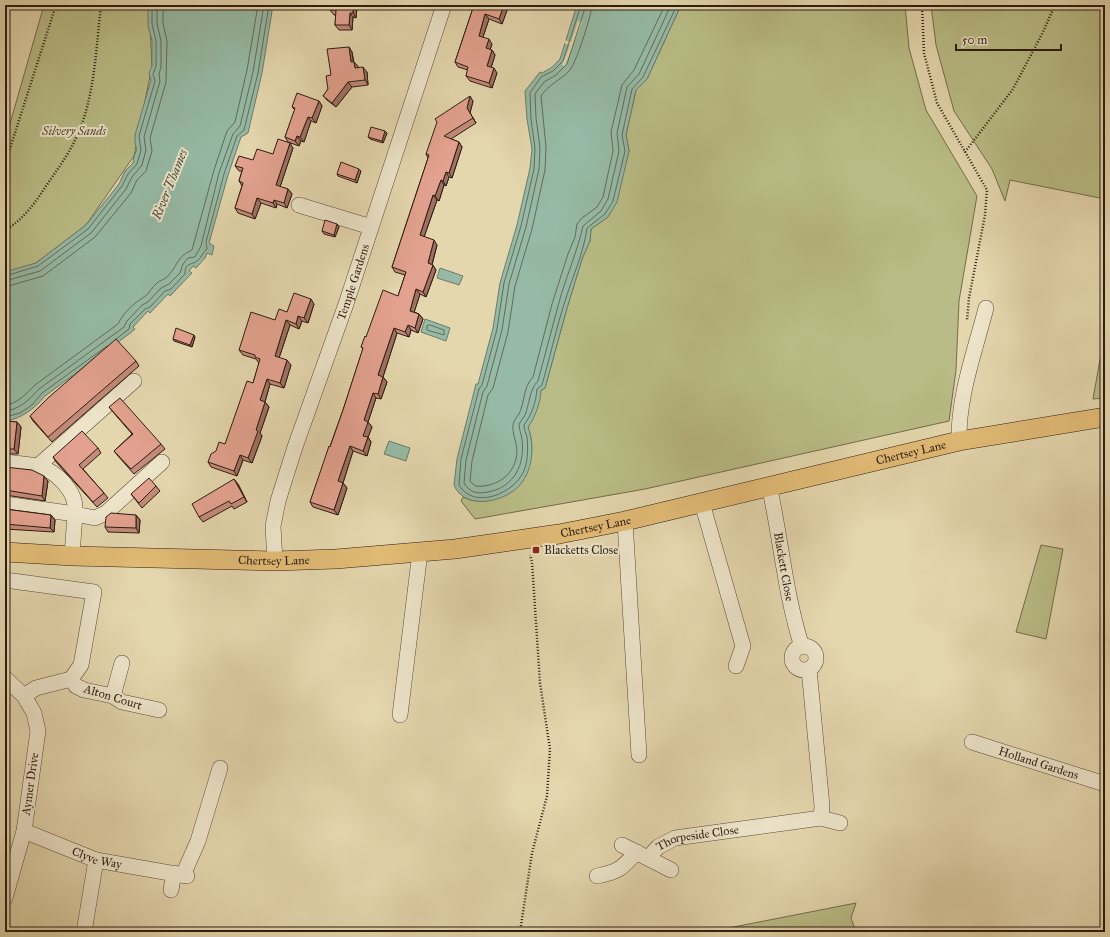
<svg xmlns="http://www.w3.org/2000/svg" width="1110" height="937" font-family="'IM FELL Great Primer',serif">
  <rect width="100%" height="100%" fill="#e4d6ad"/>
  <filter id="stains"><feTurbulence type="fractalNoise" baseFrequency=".005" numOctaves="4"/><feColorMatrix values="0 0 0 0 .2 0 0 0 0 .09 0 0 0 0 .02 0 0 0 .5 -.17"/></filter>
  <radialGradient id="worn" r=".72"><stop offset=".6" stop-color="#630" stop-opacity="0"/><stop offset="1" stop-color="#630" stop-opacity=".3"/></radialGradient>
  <path fill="#b9bc86" stroke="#736c4c" d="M 44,5 L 149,5 L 152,66 L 134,156 L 86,225 L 36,263 L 5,274 L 5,141 Z
    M 681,5 L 905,5 L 909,48 L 926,110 L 977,196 L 959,301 L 956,370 L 949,421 L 645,489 L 475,519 L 461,501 L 463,497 C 475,503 486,502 498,498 C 528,487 538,455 528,427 L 541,390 L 545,388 L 567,308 L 582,259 L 590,241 L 591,229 L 608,217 L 629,151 L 626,135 L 636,90 L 647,79 Z
    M 931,5 L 1105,5 L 1105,199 L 1010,180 L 1005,201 L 992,169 L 954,111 L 936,45 Z
    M 1105,331 L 1105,398 L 1093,399 Z
    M 1041,545 L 1063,549 L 1046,639 L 1016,632 Z
    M 856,903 L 851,918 L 856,932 L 708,932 Z"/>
  <path fill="#96baa5" stroke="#6c7b6a" d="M 148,5 L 273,5 L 262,73 L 248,133 L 241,137 L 228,175 L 209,243 L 214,246 L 212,255 L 207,253 L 205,258 L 196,268 L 193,266 L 189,271 L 192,273 L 170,296 L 168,294 L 150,313 L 148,311 L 133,327 L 135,329 L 129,334 L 45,396 C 33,410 23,417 5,422 L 5,272 L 36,263 L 86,225 L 119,184 L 125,171 L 133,163 L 134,156 L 137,149 L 135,144 L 135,135 L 151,80 L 149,73 L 152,66 L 152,41 L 148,25 Z
    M 577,5 L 681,5 L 647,79 L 636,90 L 626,135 L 629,151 L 617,202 L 608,217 L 591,229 L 590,241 L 582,259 L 567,308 L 545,388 L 541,390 C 541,401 535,418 528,427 C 535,446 533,472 518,487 C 502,503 464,510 454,485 L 457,459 L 476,384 L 478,384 L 493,328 L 500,283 L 517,225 L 530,168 L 532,149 L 527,119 L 525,91 L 540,72 L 542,73 L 551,68 L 560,59 Z
    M 440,268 L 463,276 L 459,285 L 437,278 Z
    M 425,319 L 450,328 L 446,341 L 421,332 Z
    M 389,441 L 410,448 L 406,461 L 384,454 Z"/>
  <path fill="#e4d6ad" d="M 578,21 L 582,22 L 565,66 L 562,65 L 570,45 L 564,43 L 564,40 L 571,42 Z"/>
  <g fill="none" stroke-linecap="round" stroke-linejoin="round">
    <path stroke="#626b5c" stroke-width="1" d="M 581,5 L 563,61 L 553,71 L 541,77 L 530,93 L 531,119 L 535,148 L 534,169 L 521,226 L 504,283 L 497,329 L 482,385 L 479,389 L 461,459 L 459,485 C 474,511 517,493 525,468 C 528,458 528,448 527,437 C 526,433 524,430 524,425 C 532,414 536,402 537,389 L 542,385 C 550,357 556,329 565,301 C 572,278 584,252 587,228 L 605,214 L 613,201 L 625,151 L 622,135 L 632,89 L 643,77 L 677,5
      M 586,5 L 567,64 L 556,75 L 544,82 L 535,94 L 536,118 L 540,148 L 539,169 L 526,227 L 509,284 L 502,330 L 487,386 L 483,392 L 466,460 L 464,483 C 470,493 477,494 488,492 C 515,487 525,464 522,439 C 521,433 519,429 519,424 C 521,421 523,418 525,415 C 529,405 530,388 538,381 C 545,356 551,331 558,306 C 565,279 577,253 583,226 L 601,211 L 608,199 L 619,151 L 617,133 L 627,87 L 639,74 L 671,5
      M 592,5 C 592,14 576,63 570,70 C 561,80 549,84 541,96 L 546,147 L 545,170 L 532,229 L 515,286 L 508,332 L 493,388 L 488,395 L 472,461 L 470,481 L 475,486 C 497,488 516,474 517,452 C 517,443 512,433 513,425 C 514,420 516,418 519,414 C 525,402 523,387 533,377 L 552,304 L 568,254 L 575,237 L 577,224 L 582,218 L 597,207 L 603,197 L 613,151 L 611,132 L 622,85 L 634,70 L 665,5
      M 5,276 L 38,266 L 88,229 L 122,186 L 128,174 L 137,164 L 141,150 L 139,136 L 155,81 L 153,74 L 156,66 L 156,41 L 152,24 L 152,5
      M 5,281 L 40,271 L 91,233 L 126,189 L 132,177 L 142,165 L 146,150 L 144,137 L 160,81 L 159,74 L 161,67 L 161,41 L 157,24 L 157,5
      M 5,287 L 43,276 L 95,237 L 131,193 L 137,180 L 146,171 L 152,151 L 150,138 L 166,82 L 167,41 L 163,23 L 163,5
      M 430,325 L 444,330 L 444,335 L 427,330 L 427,326 Z
      M 116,339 L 129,329 L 130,324 L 145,309 L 150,307 L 165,291 L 171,289 L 185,274 C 185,262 190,266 197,261 C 202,258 202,252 207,249 L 206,242 L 224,174 L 237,136 L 244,130 L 258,73 L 269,5
      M 5,406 C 19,402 25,395 35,385 L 118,324 C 123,313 134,303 144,297 C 149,294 152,287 157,283 C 160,280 164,280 167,277 C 178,266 176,257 192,250 L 214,170 L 227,131 L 235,122 L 247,70 L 258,5
      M 5,412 C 22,407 27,402 39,389 L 124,327 L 127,321 L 142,305 L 148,302 L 161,288 L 169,284 L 180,273 L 183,264 L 188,258 L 195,257 L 201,246 L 219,173 L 233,134 L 240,126 L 253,72 L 264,5
      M 5,417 L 20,413 L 32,405 L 42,393 L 107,346"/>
    <defs>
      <g id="minor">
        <path d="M 299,205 L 371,227"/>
        <path d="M 959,441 C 958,396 975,351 986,308"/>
        <path d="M 5,462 C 31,465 46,463 64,483 C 73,494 76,501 75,514 L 95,518 L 106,513 L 162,462"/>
        <path d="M 39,465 L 134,381"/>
        <path id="s1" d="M 769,485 C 781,539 785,594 802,647"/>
        <path d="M 702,503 L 743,646 L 736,666"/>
        <path d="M 5,504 L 75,514 L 72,556"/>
        <path d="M 625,521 L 639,755"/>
        <path id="s2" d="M 275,561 L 273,526 L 278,501 L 295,447 L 346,304 L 444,5"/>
        <path d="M 5,580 L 94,592 L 81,665 L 71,679 L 36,688 L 24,696"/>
        <circle cx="804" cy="658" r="12"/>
        <path d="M 809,669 L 822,806 L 821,818"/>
        <path d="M 5,678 L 24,696 L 34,713 L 38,731 L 24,831 L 5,898"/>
        <path d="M 71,679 L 76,686 L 84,690 L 113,696 L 122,702 L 159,710"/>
        <path d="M 113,696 L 122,663"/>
        <path d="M 400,715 L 420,552"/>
        <path id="s3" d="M 972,742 L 1105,784"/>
        <path id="s4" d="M 24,831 L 96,860 L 187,876"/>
        <path d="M 622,845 L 671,870"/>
        <path id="s5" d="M 648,858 L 658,847 L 675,838 L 821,818 L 840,823"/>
        <path d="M 183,875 L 198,841 L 220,768"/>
        <path d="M 597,876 C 619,872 622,868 637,852"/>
        <path d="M 171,890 L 174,873"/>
        <path d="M 84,932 L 96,860"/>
      </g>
      <g id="major">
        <path id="s6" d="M 5,552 L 72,556 L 275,561 L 336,559 L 455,549 L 559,534 L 625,521 L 959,441 L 1105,417"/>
      </g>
    </defs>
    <use href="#minor" stroke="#5b4a39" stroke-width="16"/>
    <use href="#major" stroke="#2d1c12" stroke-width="20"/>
    <path stroke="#2d1c12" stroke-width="2.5" stroke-dasharray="1 2" stroke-linecap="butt" d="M 922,5 L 924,53 L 937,103 L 987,190 L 985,215 L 969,298 L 967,320
      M 965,152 L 1013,89 L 1042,34 L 1055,5
      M 5,164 L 56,5
      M 5,230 C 22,221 36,202 46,186 C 57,170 69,154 77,136 C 95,96 96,48 101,5
      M 520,932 L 532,853 L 547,796 L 550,749 L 540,683 L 532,562 L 530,555"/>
    <use href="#minor" stroke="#ede4ca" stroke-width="15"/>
    <use href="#major" stroke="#e2bb76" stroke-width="19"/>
  </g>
  <path fill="#c38b7b" stroke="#2d1c12" d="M 330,5 L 374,5 L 374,9 L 357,7 L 356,18 L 353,17 L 352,30 L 339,30 L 335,25 L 336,15 L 334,15 L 330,10 Z
    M 474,5 L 509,5 L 502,24 L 489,19 L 483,37 L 492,44 L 490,50 L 492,50 L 495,55 L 491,68 L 497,73 L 492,88 L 470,81 L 466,76 L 468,70 L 458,67 L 455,62 Z
    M 349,47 L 352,52 L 354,62 L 358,68 L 367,72 L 368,85 L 352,87 L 336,107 L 327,100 L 323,96 L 328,89 L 331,75 Z
    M 319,101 L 322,106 L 316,123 L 311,121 L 304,142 L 301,141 L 299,146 L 288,142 L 285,137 L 295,110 L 292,107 Z
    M 473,101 L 470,113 L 476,123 L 451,139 L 459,142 L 462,147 L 452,178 L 449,177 L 446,186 L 444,185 L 439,201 L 437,200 L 424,237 L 437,245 L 432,265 L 436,270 L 426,297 L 420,294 L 414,312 L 419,314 L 423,319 L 418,333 L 411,330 L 409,337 L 397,333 L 383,377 L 387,382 L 381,399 L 376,398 L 368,422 L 372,427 L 368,437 L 371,442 L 367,456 L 353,451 L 343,483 L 347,488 L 338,515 L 313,507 L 310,502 L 343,410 L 363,349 L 361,347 L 366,337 L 398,296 L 405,275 L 395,272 L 392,267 L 428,158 L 426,154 Z
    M 385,131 L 387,133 L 383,143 L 370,139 L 368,137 Z
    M 293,148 L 280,187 L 288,189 L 292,194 L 287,208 L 277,204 L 276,208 L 261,203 L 255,219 L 238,213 L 235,208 L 242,186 L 239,181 L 242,171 L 239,171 L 235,166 Z
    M 361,171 L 357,183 L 338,176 L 337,174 Z
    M 337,224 L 339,227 L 335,237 L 324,234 L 322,231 Z
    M 314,304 L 308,323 L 302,321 L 299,329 L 290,325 L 279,358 L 291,365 L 284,388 L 270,384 L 265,402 L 269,407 L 260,433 L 262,436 L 252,463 L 243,460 L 237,476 L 211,467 L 208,462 L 225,444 L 253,383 L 259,363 L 258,362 L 256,359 L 243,355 L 239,350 L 275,320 L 287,312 Z
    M 195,337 L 192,347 L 174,341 L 173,339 Z
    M 136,361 L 139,366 L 52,442 L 33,421 L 30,416 Z
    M 109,407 L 161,444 L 165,449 L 134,474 L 118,456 L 114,451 L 132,434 L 113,412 Z
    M 5,421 L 17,422 L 21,427 L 18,454 L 5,454 Z
    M 98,448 L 101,453 L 83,469 L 104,493 L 108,498 L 97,507 L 56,462 L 53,457 Z
    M 5,467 L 48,481 L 45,501 L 5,495 Z
    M 238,484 L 247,502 L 234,509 L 232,506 L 203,522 L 199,517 Z
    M 156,486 L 160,491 L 142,508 L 131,494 Z
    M 5,509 L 51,515 L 55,520 L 54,532 L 5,529 Z
    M 136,515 L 140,520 L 139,533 L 108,532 L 105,527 Z"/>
  <path fill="#9f7164" stroke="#2d1c12" d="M 353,5 L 355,5 L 357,7 L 356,18 L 353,13 Z
    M 371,5 L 374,5 L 374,9 Z
    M 504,5 L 509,5 L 502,24 L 499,19 Z
    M 350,13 L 353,17 L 352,30 L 349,25 Z
    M 485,14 L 489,19 L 482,40 L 479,36 Z
    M 489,39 L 492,44 L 489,53 L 486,48 Z
    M 349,47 L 352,52 L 354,67 L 351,62 Z
    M 492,50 L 495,55 L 490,71 L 487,66 Z
    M 354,62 L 358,66 L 359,73 L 355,68 Z
    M 363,67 L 367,72 L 368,85 L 365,80 Z
    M 494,68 L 497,73 L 492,88 L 489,83 Z
    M 348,82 L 352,87 L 336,107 L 332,103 Z
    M 470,96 L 473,101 L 470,113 L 476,123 L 467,108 Z
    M 319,101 L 322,106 L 316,123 L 312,118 Z
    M 308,117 L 311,121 L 304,142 L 300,137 Z
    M 385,131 L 387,133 L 383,143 L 382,141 Z
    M 297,136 L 301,141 L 299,146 L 295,141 Z
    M 459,142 L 462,147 L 452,178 L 449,173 Z
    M 290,143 L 293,148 L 279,190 L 276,185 Z
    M 359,169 L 361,171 L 357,183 L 355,180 Z
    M 446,172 L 449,177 L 446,186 L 443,181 Z
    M 441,180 L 444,185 L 439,201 L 435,196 Z
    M 288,189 L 292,194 L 287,208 L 284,203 Z
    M 433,195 L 437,200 L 423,240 L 420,235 Z
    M 257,198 L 261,203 L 255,219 L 252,214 Z
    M 274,200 L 277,204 L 276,208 L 273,203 Z
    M 337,224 L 339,227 L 335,237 L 334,235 Z
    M 434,240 L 437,245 L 431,268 L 428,263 Z
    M 433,265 L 436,270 L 426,297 L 423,292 Z
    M 416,289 L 420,294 L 413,316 L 410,311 Z
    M 311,299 L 314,304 L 308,323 L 304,318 Z
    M 419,314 L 423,319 L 418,333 L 415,328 Z
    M 298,316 L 302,321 L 299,329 L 296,324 Z
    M 286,320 L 290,325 L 278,361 L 275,356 Z
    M 408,325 L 411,330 L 409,337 L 405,332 Z
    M 394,328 L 397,333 L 382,380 L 378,375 Z
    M 194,335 L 195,337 L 192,347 L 190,345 Z
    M 287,360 L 291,365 L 284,388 L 280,383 Z
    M 383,377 L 387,382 L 381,399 L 378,394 Z
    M 267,379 L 270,384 L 264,405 L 260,400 Z
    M 373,393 L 376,398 L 368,422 L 372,427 L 367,440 L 363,436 L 364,420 Z
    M 265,402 L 269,407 L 260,433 L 262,436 L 252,463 L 248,458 L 256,430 Z
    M 17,422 L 21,427 L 18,454 L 14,449 Z
    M 368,437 L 371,442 L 367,456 L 363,451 Z
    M 350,446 L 353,451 L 342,486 L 338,481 Z
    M 240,455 L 243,460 L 237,476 L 234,471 Z
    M 44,476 L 48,481 L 45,501 L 42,496 Z
    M 234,479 L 238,484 L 247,502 L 244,497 Z
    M 343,483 L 347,488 L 338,515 L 334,510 Z
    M 51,515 L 55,520 L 54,532 L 50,528 Z
    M 136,515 L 140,520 L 139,533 L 136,528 Z"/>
  <path fill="#e3a28f" stroke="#2d1c12" d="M 330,5 L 353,5 L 353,13 L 350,13 L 349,25 L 335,25 L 336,10 L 330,10 Z
    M 474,5 L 504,5 L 499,19 L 485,14 L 479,36 L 489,39 L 486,48 L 492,50 L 487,66 L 494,68 L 489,83 L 466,76 L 468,67 L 455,62 Z
    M 349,47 L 351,62 L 354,62 L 355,68 L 363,67 L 365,80 L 348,82 L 332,103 L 323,96 L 328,89 L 326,76 L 331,75 L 327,49 Z
    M 297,93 L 319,101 L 312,118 L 308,117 L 300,137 L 297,136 L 295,141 L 285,137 L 295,108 L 292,107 Z
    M 470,96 L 467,108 L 473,118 L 444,136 L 459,142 L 449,173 L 446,172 L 443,181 L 441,180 L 435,196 L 433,195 L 420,235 L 434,240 L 428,263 L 433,265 L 423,292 L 416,289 L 410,311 L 419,314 L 415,328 L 408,325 L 405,332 L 394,328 L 378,375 L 383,377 L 378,394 L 373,393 L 364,420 L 368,422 L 363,436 L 368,437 L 363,451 L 350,446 L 338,481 L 343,483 L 334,510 L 310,502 L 329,446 L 330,447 L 343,410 L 363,348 L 361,347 L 365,336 L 366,337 L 383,290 L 398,296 L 406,272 L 392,267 L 429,155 L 426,154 L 437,122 L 435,119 Z
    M 371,127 L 385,131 L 382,141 L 368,137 Z
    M 278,139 L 290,143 L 276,185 L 288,189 L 284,203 L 274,200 L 273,203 L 257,198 L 252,214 L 235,208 L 243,183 L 239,181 L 243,168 L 235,166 L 239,156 L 253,160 L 257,149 L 273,154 Z
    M 341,162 L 359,169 L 355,180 L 337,174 Z
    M 325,220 L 337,224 L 334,235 L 322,231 Z
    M 294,293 L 311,299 L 304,318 L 298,316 L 296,324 L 286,320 L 275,356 L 287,360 L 280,383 L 267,379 L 260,400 L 265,402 L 256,430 L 258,431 L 248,458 L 240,455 L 234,471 L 208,462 L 211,454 L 216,451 L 219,442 L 225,444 L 247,381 L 253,383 L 260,359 L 255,357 L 255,355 L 239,350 L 251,312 L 275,320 L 279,309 L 287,312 Z
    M 176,328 L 194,335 L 190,345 L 173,339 Z
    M 116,339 L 136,361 L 48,437 L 30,416 L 48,398 Z
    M 120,398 L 161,444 L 131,469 L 114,451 L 133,434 L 109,407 Z
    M 5,421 L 17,422 L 14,449 L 5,449 Z
    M 82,431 L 98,448 L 79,465 L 104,493 L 93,502 L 53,457 Z
    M 5,467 L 32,470 L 44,476 L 42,496 L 5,490 Z
    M 149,478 L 156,486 L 139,503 L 131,494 Z
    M 234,479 L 244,497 L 231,504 L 229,501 L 199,517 L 192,504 Z
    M 5,509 L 51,515 L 50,528 L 5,524 Z
    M 111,513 L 136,515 L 136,528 L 105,527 L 106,517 Z"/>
  <rect fill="#8f2418" stroke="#ede4ca" stroke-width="1.5" x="532" y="546" width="8" height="8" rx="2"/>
  <g text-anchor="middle" stroke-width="4" stroke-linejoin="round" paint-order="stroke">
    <g font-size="12" font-style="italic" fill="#574c35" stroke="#ede4ca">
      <text x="74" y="135">Silvery Sands</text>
    </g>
    <g font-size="12" fill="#2d1c12" stroke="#ede4ca">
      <text dy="4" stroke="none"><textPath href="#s2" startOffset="292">Temple Gardens</textPath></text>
      <text dy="4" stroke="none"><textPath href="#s6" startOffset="917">Chertsey Lane</textPath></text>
      <text dy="4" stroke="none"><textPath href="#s6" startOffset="593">Chertsey Lane</textPath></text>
      <text dy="4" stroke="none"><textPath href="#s6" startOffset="269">Chertsey Lane</textPath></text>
      <text dy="4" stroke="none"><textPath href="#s1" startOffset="83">Blackett Close</textPath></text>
      <text transform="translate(113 697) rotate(17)" y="4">Alton Court</text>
      <text dy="4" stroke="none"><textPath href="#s3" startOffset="70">Holland Gardens</textPath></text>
      <text transform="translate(30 784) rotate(-82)" y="4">Aymer Drive</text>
      <text dy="4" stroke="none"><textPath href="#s5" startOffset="56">Thorpeside Close</textPath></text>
      <text dy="4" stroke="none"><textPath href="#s4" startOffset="78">Clyve Way</textPath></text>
    </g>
    <g font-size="12" fill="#2d1c12" stroke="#ede4ca" text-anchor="start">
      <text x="544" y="554">Blacketts Close</text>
    </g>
    <g font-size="13" font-style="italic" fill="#4c4b3e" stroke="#ede4ca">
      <text transform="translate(169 184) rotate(-68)" y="5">River Thames</text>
    </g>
  </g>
  <rect width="1110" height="937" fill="none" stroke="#e4d6ad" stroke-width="20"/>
  <rect x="6" y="6" width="1098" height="925" fill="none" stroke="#2d1c12" stroke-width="2"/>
  <rect x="10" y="10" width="1090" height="917" fill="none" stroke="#2d1c12"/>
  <path d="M956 44v6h105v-6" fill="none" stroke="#2d1c12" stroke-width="2"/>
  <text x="962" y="44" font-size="12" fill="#2d1c12" stroke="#ede4ca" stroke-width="3" paint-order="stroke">50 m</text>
  <rect width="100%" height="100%" filter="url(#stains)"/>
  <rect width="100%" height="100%" fill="url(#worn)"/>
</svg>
